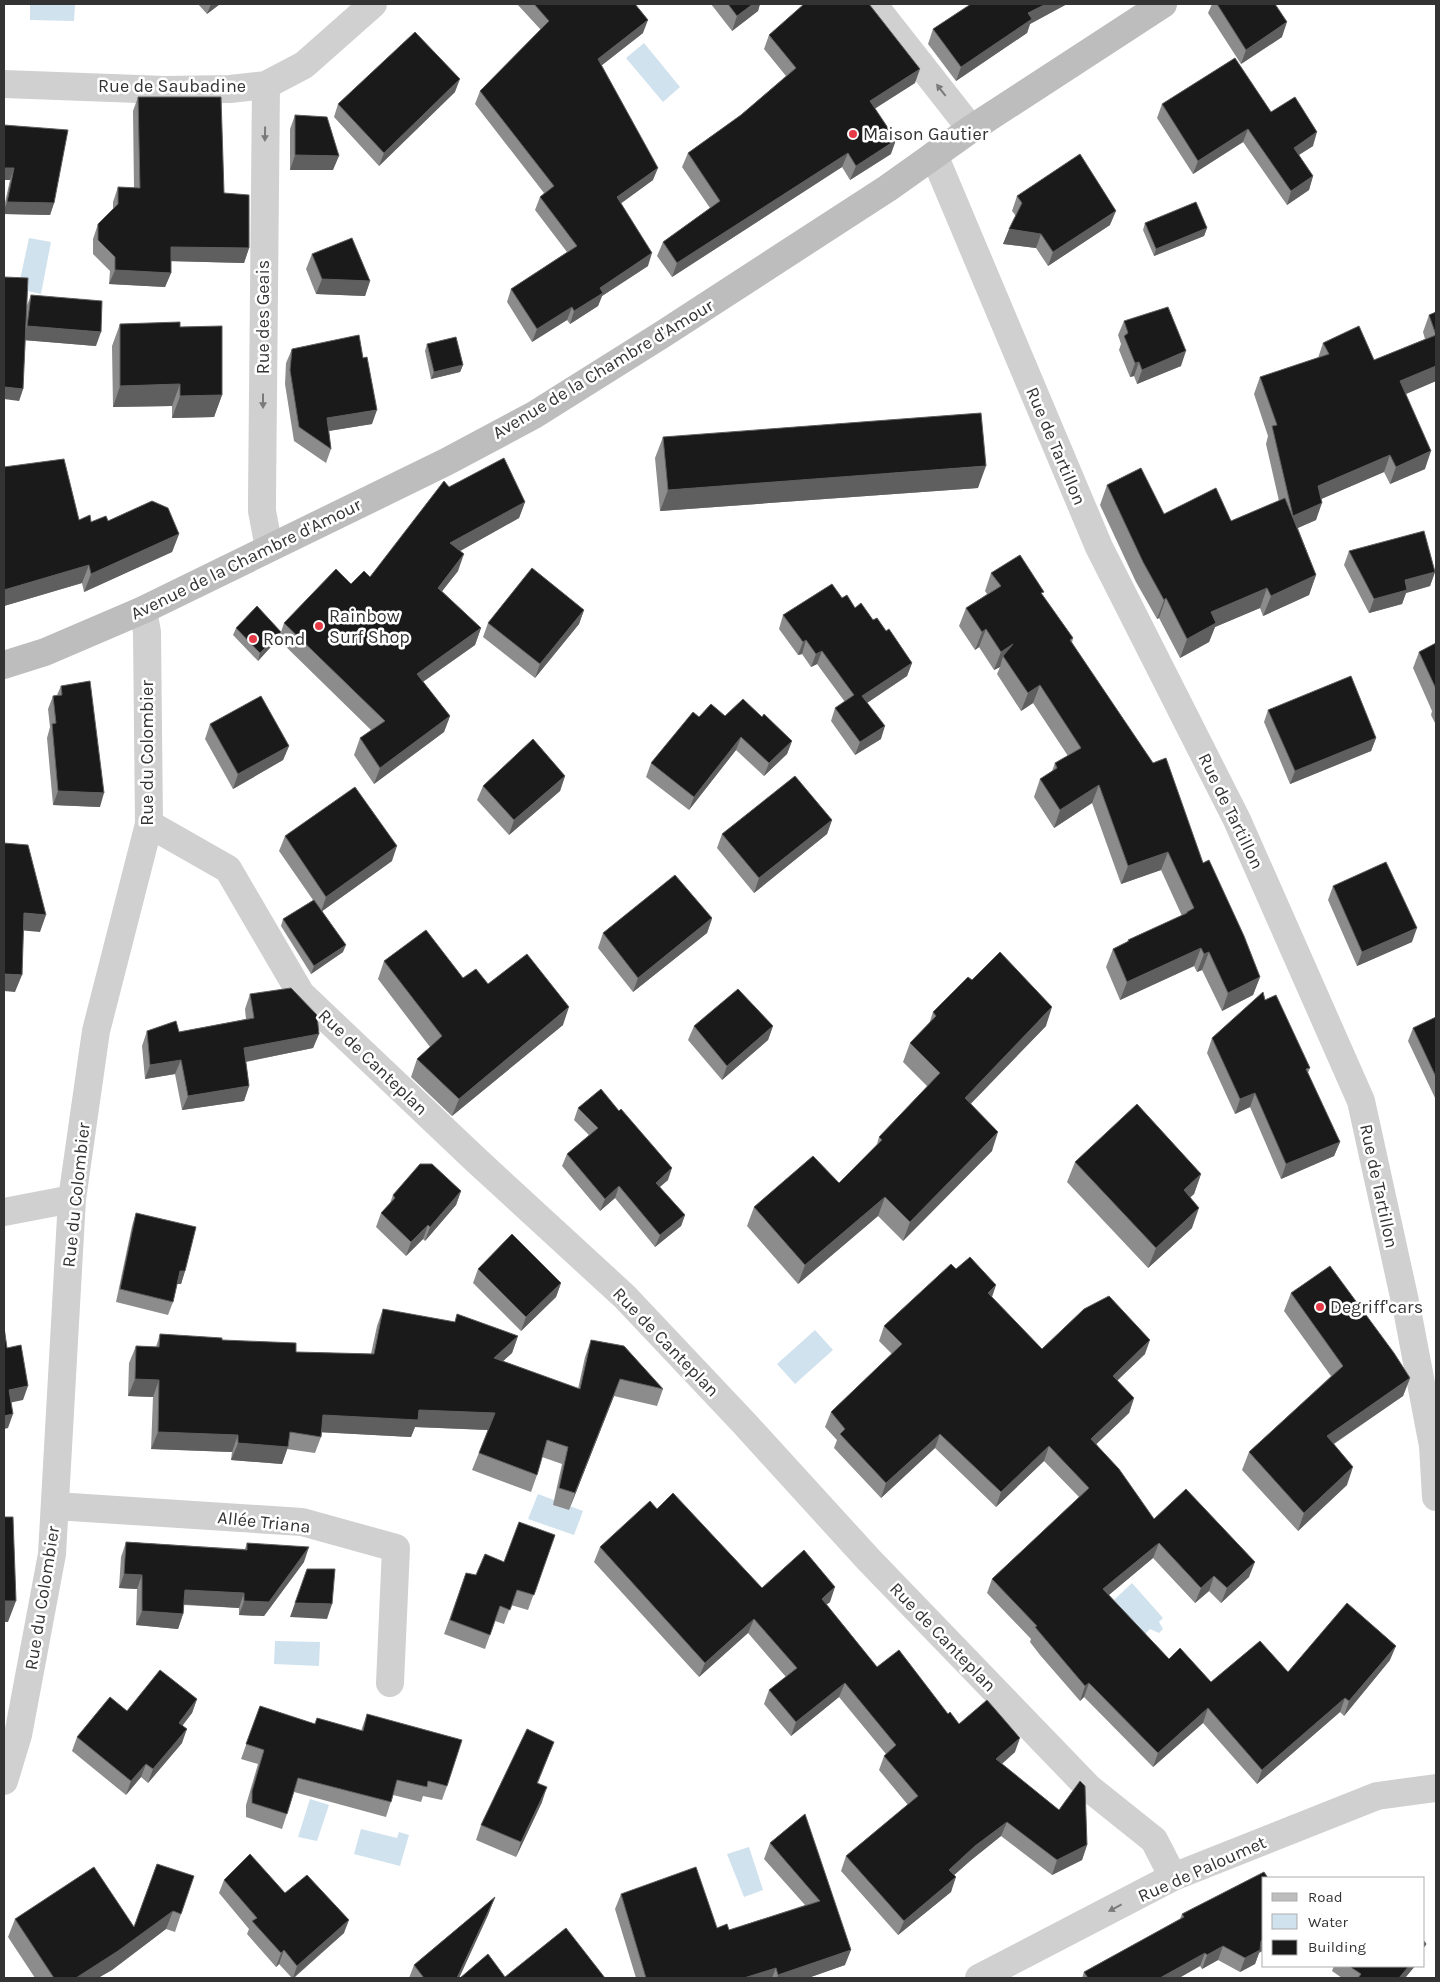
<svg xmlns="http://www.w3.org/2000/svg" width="1440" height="1982" font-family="Karla,sans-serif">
  <rect width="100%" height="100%" fill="#fff"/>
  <path fill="#cfe2ee" d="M 30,4 L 75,4 L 74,21 L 30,20 Z
    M 644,43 L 680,87 L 663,102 L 626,58 Z
    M 29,238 L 51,242 L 41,294 L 18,289 Z
    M 815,1330 L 833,1350 L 795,1384 L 777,1364 Z
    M 538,1494 L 583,1511 L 574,1535 L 528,1519 Z
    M 1132,1583 L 1163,1618 L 1159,1622 L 1163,1629 L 1159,1633 L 1150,1629 L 1145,1634 L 1114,1600 Z
    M 275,1641 L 320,1642 L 319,1666 L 274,1664 Z
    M 310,1799 L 329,1805 L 317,1841 L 298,1837 Z
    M 361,1829 L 397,1838 L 399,1832 L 409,1835 L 400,1866 L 354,1854 Z
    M 749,1847 L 763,1890 L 744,1897 L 727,1854 Z"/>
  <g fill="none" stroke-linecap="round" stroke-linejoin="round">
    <path stroke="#d0d0d0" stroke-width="28" d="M 873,4 L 971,129
      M 4,84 L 165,90 L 230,89 L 266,85 L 304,65 L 373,4
      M 266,85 L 262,498 L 262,511 L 269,548
      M 934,155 L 1099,547 L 1237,820 L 1361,1101 L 1408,1315 L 1433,1446 L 1436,1497
      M 149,824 L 228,869 L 301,994 L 476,1160 L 625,1297 L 744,1423 L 869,1560 L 1089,1788 L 1154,1840 L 1173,1877
      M 4,1212 L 72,1199
      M 55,1506 L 302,1522 L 396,1548 L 390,1683
      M 4,1781 L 18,1735 L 52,1554 L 72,1199 L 96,1031 L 149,824 L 147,632 L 143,610
      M 979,1978 L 1173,1877 L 1377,1796 L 1436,1788"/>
    <path stroke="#bdbdbd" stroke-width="28" d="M 4,665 L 45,652 L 143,610 L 446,462 L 534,415 L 663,334 L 888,188 L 971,129 L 1163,4"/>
  </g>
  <path fill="#8c8c8c" d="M 198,4 L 220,4 L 207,14 Z
    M 517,4 L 635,4 L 643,33 L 601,66 L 653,180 L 621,203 L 648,266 L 602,296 L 598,306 L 570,324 L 567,320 L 532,342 L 507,302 L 511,289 L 567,252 L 535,210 L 540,197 L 544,193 L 475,104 L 480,91 L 541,30 Z
    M 711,4 L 760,4 L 758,11 L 732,31 Z
    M 971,4 L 1067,4 L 1030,24 L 1027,33 L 956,81 L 928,44 L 933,29 Z
    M 1212,4 L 1275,4 L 1282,37 L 1241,64 L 1208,13 Z
    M 769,35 L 915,83 L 875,108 L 891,154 L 850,180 L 842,167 L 672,277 L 657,256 L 663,242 L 710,208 L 682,167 L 688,153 L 741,115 L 786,76 L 764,49 Z
    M 455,92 L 379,166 L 334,117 L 338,104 Z
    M 138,97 L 224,193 L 249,248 L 244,263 L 171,261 L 171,273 L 165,287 L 109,284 L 110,271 L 93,254 L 93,239 L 98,224 L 113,209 L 113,202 L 118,187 L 134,188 L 133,111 Z
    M 1162,104 L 1271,112 L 1313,146 L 1299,155 L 1313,176 L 1309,190 L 1287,205 L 1243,142 L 1193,174 L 1157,118 Z
    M 295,115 L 333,170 L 290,170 L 290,129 Z
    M 4,125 L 54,203 L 50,215 L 4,214 L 4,207 L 10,180 Z
    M 1017,196 L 1110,225 L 1048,266 L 1036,248 L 1003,244 L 1016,216 L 1012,211 Z
    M 1145,223 L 1207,228 L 1204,236 L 1154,256 L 1143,230 Z
    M 312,254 L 370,281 L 365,296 L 316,294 L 306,269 Z
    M 31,295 L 96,346 L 25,340 L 23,389 L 19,401 L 26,308 Z
    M 1436,312 L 1436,381 L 1406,394 L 1425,469 L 1390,484 L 1384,472 L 1321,499 L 1316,520 L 1298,528 L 1316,575 L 1309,595 L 1263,616 L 1260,608 L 1215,627 L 1209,642 L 1180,658 L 1159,618 L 1157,619 L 1136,582 L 1100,505 L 1107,485 L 1164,514 L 1231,521 L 1279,501 L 1266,444 L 1268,436 L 1254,394 L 1260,377 L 1318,358 L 1323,343 L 1374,360 L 1425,339 L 1423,332 L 1429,315 Z
    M 1124,321 L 1181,366 L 1137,384 L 1134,376 L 1130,377 L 1119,350 L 1121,344 L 1118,335 Z
    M 120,324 L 222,395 L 214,417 L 172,418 L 172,406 L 113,407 L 112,346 Z
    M 427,344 L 463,365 L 460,372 L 431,379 L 425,351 Z
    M 292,349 L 372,424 L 329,431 L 331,449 L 326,463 L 294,441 L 285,384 L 286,363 Z
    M 663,437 L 978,488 L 660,511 L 655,458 Z
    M 4,467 L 79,520 L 91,522 L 108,521 L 179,534 L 172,552 L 84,592 L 82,583 L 4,606 Z
    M 449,487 L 525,502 L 519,518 L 460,551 L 458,571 L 442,591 L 481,628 L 475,645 L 423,682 L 450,716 L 444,732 L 374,784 L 354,755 L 360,738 L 371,730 L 278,639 L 258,661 L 233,635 L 236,628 L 281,632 L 284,623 L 351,584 L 370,577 Z
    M 1349,551 L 1435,572 L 1430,586 L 1406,593 L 1402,604 L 1369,613 L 1344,565 Z
    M 991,573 L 1043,595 L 1073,638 L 1072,643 L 1203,863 L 1260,977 L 1253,995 L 1222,1011 L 1202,970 L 1197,972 L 1194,966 L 1120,1000 L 1106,967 L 1113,949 L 1127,942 L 1128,940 L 1182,916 L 1161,870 L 1121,884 L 1092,803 L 1054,828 L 1034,797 L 1040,779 L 1052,771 L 1055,763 L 1068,756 L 1033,703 L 1021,711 L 997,674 L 1000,667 L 994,670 L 979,647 L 975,650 L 959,626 L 966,608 L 987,594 L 985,591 Z
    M 842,598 L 873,620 L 886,631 L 912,663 L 907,676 L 867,703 L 881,739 L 855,755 L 831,721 L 835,708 L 845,702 L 817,664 L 811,667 L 802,654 L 798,655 L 779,629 L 783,615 Z
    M 584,610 L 579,624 L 535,678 L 483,637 L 488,623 Z
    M 1436,643 L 1436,725 L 1431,715 L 1432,711 L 1413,668 L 1419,652 Z
    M 61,686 L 100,807 L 53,805 L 47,738 L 50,727 L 48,709 L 53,696 L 57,695 Z
    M 1268,710 L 1376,738 L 1371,751 L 1290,784 L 1264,722 Z
    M 725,716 L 762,717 L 792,741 L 787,754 L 764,776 L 736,750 L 689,810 L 646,777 L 651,763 L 699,717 Z
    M 210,724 L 289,746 L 283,760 L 233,789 L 205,739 Z
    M 565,776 L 560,791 L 509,835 L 477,800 L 483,786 Z
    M 832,820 L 827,834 L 754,893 L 717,848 L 722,834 Z
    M 285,836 L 392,861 L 322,911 L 343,952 L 311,974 L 281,926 L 283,919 L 313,900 L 279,851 Z
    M 1333,886 L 1412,942 L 1357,966 L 1328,900 Z
    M 712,919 L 707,933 L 633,992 L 598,948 L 603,933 Z
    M 384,961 L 488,984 L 563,1025 L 452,1116 L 411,1077 L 417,1059 L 430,1047 L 378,979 Z
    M 972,980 L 1046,1026 L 971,1103 L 992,1151 L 903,1241 L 878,1216 L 798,1284 L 747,1226 L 754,1207 L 839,1183 L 877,1144 L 879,1137 L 928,1087 L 903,1062 L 910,1043 L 929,1024 L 933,1012 Z
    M 250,994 L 319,1034 L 313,1048 L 246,1062 L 249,1086 L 244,1101 L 182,1110 L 175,1074 L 145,1079 L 142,1046 L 147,1031 L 179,1032 L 246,1019 L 245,1009 Z
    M 1265,1000 L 1310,1068 L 1308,1073 L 1340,1142 L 1334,1156 L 1281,1179 L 1250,1107 L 1235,1114 L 1207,1053 L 1212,1038 Z
    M 1436,1017 L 1436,1100 L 1408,1041 L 1413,1028 Z
    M 694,1026 L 773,1026 L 768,1040 L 722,1080 L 688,1040 Z
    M 578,1108 L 668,1180 L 660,1187 L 685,1215 L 681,1226 L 655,1247 L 615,1198 L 600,1211 L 562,1166 L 567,1154 L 589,1135 L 574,1120 Z
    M 1075,1162 L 1201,1174 L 1194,1194 L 1190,1197 L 1192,1228 L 1148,1268 L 1067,1182 Z
    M 461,1191 L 456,1205 L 425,1241 L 423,1239 L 406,1256 L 376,1227 L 381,1213 L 390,1203 L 393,1195 Z
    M 136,1213 L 185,1271 L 181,1284 L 177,1284 L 173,1302 L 168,1315 L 116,1302 L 132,1226 Z
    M 478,1269 L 561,1283 L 556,1297 L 521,1331 L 473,1283 Z
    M 956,1269 L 996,1285 L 992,1297 L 1042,1349 L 1145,1354 L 1117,1381 L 1134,1398 L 1129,1413 L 1096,1444 L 1154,1519 L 1249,1577 L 1221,1603 L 1209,1591 L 1195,1603 L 1153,1558 L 1109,1595 L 1169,1659 L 1211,1682 L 1390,1660 L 1344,1716 L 1340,1712 L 1257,1784 L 1203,1723 L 1153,1767 L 1084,1697 L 1080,1701 L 1040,1655 L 1030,1642 L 1031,1639 L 987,1593 L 992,1579 L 1079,1497 L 1044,1461 L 996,1507 L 935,1448 L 881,1498 L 834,1448 L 837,1440 L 825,1427 L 831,1412 L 892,1354 L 879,1341 L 884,1326 Z
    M 1291,1293 L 1410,1378 L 1403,1396 L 1334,1444 L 1347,1485 L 1298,1531 L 1242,1470 L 1249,1452 L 1331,1376 L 1284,1311 Z
    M 383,1309 L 518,1336 L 512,1353 L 503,1361 L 578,1389 L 585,1357 L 591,1340 L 663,1389 L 657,1406 L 614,1396 L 569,1510 L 553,1505 L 562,1464 L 542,1457 L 537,1475 L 531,1492 L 472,1470 L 488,1430 L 415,1427 L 411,1437 L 321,1432 L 321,1437 L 315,1453 L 287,1449 L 282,1464 L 231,1460 L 232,1452 L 151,1449 L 153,1397 L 128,1396 L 129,1363 L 136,1346 L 156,1347 L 160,1334 L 222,1340 L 296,1352 L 371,1354 L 377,1326 Z
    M 657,1509 L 762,1588 L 830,1602 L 826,1604 L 877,1667 L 948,1714 L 959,1724 L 1015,1752 L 1002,1764 L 1087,1845 L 1082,1860 L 1052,1875 L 1001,1836 L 970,1861 L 954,1875 L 951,1892 L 898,1935 L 841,1871 L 846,1856 L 908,1805 L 879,1770 L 884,1756 L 886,1754 L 839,1697 L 791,1736 L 764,1704 L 769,1690 L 786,1677 L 748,1633 L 699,1677 L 594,1562 L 600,1547 Z
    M 555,1535 L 528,1610 L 511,1605 L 504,1624 L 495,1621 L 485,1649 L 444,1634 L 466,1573 L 476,1575 L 504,1562 Z
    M 126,1542 L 245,1549 L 247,1543 L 304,1562 L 264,1616 L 239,1615 L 239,1608 L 184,1605 L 183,1614 L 178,1629 L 136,1625 L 137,1589 L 119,1588 L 121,1557 Z
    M 197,1699 L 192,1713 L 183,1725 L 182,1743 L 148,1783 L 141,1777 L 126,1795 L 72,1751 L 77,1737 L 127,1711 Z
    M 260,1706 L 315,1724 L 317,1718 L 361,1731 L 367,1714 L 447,1786 L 442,1800 L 423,1796 L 421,1802 L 393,1795 L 386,1817 L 294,1792 L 282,1829 L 246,1817 L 246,1805 L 258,1764 L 241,1759 Z
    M 554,1742 L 538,1783 L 542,1802 L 516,1857 L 476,1840 L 481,1825 Z
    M 805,1814 L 845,1965 L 808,1978 L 636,1978 L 615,1909 L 621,1894 L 717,1928 L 729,1930 L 805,1905 L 764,1859 L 770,1843 Z
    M 157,1864 L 181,1914 L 175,1932 L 166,1929 L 112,1970 L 98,1978 L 35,1978 L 8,1937 L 15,1919 L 134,1927 Z
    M 224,1880 L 285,1893 L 344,1933 L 294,1978 L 292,1978 L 279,1964 L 276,1967 L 247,1934 L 249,1929 L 219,1893 Z
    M 495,1897 L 488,1915 L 459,1978 L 409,1978 L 414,1965 Z
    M 1182,1914 L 1259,1953 L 1255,1964 L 1240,1972 L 1218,1960 L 1202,1969 L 1200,1966 L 1179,1978 L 1082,1978 L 1084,1972 L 1180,1919 Z
    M 1334,1966 L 1415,1966 L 1405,1978 L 1342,1978 L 1332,1971 Z"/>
  <path fill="#5f5f5f" d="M 211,4 L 220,4 L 207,14 Z
    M 753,4 L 760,4 L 758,11 L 732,31 L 737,16 Z
    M 1046,4 L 1067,4 L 1030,24 L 1027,33 L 956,81 L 961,67 L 1028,13 Z
    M 648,20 L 643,33 L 593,72 L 598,59 Z
    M 1287,22 L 1282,37 L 1241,64 L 1246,50 Z
    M 920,69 L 915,83 L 865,115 L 870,101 Z
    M 460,79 L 455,92 L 379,166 L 384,153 Z
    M 1248,129 L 1243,142 L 1193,174 L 1198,161 Z
    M 1317,132 L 1313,146 L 1289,161 L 1294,148 Z
    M 896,140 L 891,154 L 850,180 L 856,166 Z
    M 848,153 L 842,167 L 672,277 L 677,263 Z
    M 295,155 L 339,156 L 333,170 L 290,170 Z
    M 4,168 L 14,168 L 10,180 L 4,180 Z
    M 658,168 L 653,180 L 612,210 L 617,197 Z
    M 1313,176 L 1309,190 L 1287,205 L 1291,191 Z
    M 7,202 L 54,203 L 50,215 L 4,214 L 4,210 Z
    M 1116,211 L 1110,225 L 1048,266 L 1053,252 Z
    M 1207,228 L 1204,236 L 1154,256 L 1156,249 Z
    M 1009,229 L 1041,234 L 1036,248 L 1003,244 Z
    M 171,247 L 249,248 L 244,263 L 166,261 Z
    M 652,253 L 648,266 L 602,296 L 598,306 L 570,324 L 574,311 L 600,288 Z
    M 115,270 L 171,273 L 165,287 L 109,284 Z
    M 322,279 L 370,281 L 365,296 L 316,294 Z
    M 572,307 L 567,320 L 532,342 L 537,329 Z
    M 27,326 L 101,332 L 96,346 L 22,340 Z
    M 1186,351 L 1181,366 L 1137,384 L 1142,370 Z
    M 1139,362 L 1134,376 L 1130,377 L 1135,363 Z
    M 463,365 L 460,372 L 431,379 L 434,372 Z
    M 1436,366 L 1436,381 L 1394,399 L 1400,381 Z
    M 180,384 L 172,406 L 113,407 L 120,386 Z
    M 4,387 L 23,389 L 19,401 L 4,399 Z
    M 222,395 L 214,417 L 172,418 L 180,396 Z
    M 377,410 L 372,424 L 322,432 L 327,418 Z
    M 1431,451 L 1425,469 L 1390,484 L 1396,467 Z
    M 1390,455 L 1384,472 L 1312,503 L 1318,486 Z
    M 986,466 L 978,488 L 660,511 L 668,490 Z
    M 525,502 L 519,518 L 444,560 L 450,543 Z
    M 1322,503 L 1316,520 L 1286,533 L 1293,516 Z
    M 179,534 L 172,552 L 84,592 L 91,574 Z
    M 464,554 L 458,571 L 432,604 L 438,588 Z
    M 89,565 L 82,583 L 4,606 L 4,590 Z
    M 1435,572 L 1430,586 L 1406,593 L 1402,604 L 1369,613 L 1374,599 L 1405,580 Z
    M 1316,575 L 1309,595 L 1263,616 L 1271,596 Z
    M 1267,588 L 1260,608 L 1215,627 L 1209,642 L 1180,658 L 1187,639 L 1211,612 Z
    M 1166,598 L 1159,618 L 1157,619 L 1164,600 Z
    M 584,610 L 579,624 L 535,678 L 540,664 Z
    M 481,628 L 475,645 L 411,690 L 417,674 Z
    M 986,629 L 979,647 L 975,650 L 982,632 Z
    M 281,632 L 278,639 L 258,661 L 260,653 Z
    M 806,640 L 802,654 L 798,655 L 803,642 Z
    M 1013,644 L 1003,656 L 1000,667 L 994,670 L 1001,652 Z
    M 822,651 L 817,664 L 811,667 L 816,654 Z
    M 912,663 L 907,676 L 858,709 L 862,696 Z
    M 1040,685 L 1033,703 L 1021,711 L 1028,693 Z
    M 450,716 L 444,732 L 374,784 L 380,768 Z
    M 885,726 L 881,739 L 855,755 L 860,742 Z
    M 741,737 L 736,750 L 689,810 L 694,797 Z
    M 1376,738 L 1371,751 L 1290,784 L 1295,771 Z
    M 792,741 L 787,754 L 764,776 L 769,763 Z
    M 289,746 L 283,760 L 233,789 L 238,774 Z
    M 565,776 L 560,791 L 509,835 L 514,820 Z
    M 1099,785 L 1092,803 L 1054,828 L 1060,810 Z
    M 58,791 L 104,793 L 100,807 L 53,805 Z
    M 832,820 L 827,834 L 754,893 L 759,878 Z
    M 397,846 L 392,861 L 321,912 L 326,897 Z
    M 1168,852 L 1161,870 L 1121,884 L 1128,866 Z
    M 24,913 L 46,915 L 40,932 L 18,930 Z
    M 712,918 L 707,933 L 633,992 L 638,978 Z
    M 1417,928 L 1412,942 L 1357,966 L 1362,952 Z
    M 346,945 L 343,952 L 311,974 L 314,966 Z
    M 1201,948 L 1194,966 L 1120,1000 L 1127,982 Z
    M 1209,952 L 1202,970 L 1197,972 L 1204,954 Z
    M 4,974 L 22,975 L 15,992 L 4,991 Z
    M 1260,977 L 1253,995 L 1222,1011 L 1228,993 Z
    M 569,1007 L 563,1025 L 452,1116 L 459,1099 Z
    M 1052,1007 L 1046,1026 L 958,1117 L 965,1098 Z
    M 773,1026 L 768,1040 L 722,1080 L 727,1066 Z
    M 319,1034 L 313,1048 L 239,1063 L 244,1048 Z
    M 181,1060 L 175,1074 L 145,1079 L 150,1065 Z
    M 249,1086 L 244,1101 L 182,1110 L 188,1096 Z
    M 1255,1093 L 1250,1107 L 1235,1114 L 1240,1099 Z
    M 998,1132 L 992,1151 L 903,1241 L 910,1222 Z
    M 1340,1142 L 1334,1156 L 1281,1179 L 1286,1164 Z
    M 672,1168 L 668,1180 L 651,1194 L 656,1183 Z
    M 1201,1174 L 1194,1194 L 1177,1210 L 1184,1190 Z
    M 619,1186 L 615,1198 L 600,1211 L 605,1199 Z
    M 461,1191 L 456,1205 L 425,1241 L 430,1227 Z
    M 885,1197 L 878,1216 L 798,1284 L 805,1265 Z
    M 1199,1208 L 1192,1228 L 1148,1268 L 1156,1248 Z
    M 685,1215 L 681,1226 L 655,1247 L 660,1235 Z
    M 428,1225 L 423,1239 L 406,1256 L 411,1242 Z
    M 180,1271 L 185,1271 L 181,1284 L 175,1284 Z
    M 561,1283 L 556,1297 L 521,1331 L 526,1317 Z
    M 996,1285 L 991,1299 L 988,1293 Z
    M 518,1336 L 512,1353 L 488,1375 L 494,1358 Z
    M 1150,1340 L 1145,1354 L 1107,1390 L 1113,1376 Z
    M 1410,1378 L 1403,1396 L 1320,1453 L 1327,1436 Z
    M 135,1379 L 159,1380 L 153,1397 L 128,1396 Z
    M 620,1379 L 614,1396 L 569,1510 L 575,1493 Z
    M 28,1386 L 23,1400 L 4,1404 L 9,1390 Z
    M 1134,1398 L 1129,1413 L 1086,1454 L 1091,1439 Z
    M 419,1410 L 495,1413 L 489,1430 L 415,1427 L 411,1437 L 316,1432 L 323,1415 Z
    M 13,1414 L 8,1428 L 4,1429 L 4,1416 Z
    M 158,1432 L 238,1435 L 232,1452 L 151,1449 Z
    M 940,1434 L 935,1448 L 881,1498 L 886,1483 Z
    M 238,1443 L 288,1447 L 282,1464 L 231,1460 Z
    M 1049,1446 L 1044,1461 L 996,1507 L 1001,1492 Z
    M 1353,1467 L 1347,1485 L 1298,1531 L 1304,1513 Z
    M 1159,1543 L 1153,1558 L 1098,1604 L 1103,1589 Z
    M 309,1547 L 304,1562 L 264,1616 L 239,1615 L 244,1601 Z
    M 1255,1562 L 1249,1577 L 1221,1603 L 1227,1588 Z
    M 124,1574 L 142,1575 L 137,1589 L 119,1588 Z
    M 1214,1576 L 1209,1591 L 1195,1603 L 1201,1588 Z
    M 835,1587 L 830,1602 L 816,1613 L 822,1599 Z
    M 185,1590 L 244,1593 L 239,1608 L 180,1604 Z
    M 4,1601 L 16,1601 L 8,1622 L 4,1622 Z
    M 295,1603 L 332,1604 L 327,1619 L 290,1617 Z
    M 142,1611 L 183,1614 L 178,1629 L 136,1625 Z
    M 754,1619 L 748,1633 L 699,1677 L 705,1663 Z
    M 1396,1646 L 1390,1660 L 1344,1716 L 1349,1701 Z
    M 845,1683 L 839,1697 L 791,1736 L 796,1722 Z
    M 1089,1683 L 1084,1697 L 1080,1701 L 1085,1686 Z
    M 1345,1698 L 1340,1712 L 1257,1784 L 1262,1770 Z
    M 197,1699 L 192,1713 L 174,1736 L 179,1723 Z
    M 1208,1708 L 1203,1723 L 1153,1767 L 1158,1753 Z
    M 187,1729 L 182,1743 L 148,1783 L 153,1769 Z
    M 1020,1738 L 1015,1752 L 990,1774 L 996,1759 Z
    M 146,1764 L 141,1777 L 126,1795 L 131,1781 Z
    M 547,1787 L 542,1802 L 516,1857 L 521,1842 Z
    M 1007,1822 L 1001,1836 L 970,1861 L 943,1885 L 949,1870 L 975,1846 Z
    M 1087,1845 L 1082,1860 L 1052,1875 L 1057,1860 Z
    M 956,1877 L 951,1892 L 898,1935 L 904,1921 Z
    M 495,1897 L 488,1915 L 459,1978 L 457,1978 Z
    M 173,1911 L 166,1929 L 112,1970 L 98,1978 L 76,1978 Z
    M 349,1920 L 344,1933 L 293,1978 L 297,1966 Z
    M 1264,1939 L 1264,1950 L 1259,1953 L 1255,1964 L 1240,1972 L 1245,1958 L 1261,1941 Z
    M 1223,1946 L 1218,1960 L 1202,1969 L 1207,1955 Z
    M 284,1950 L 279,1964 L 276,1967 L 281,1953 Z
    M 851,1950 L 845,1965 L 808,1978 L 777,1978 L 778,1975 Z
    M 1205,1953 L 1200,1966 L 1179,1978 L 1160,1978 Z
    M 1409,1966 L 1415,1966 L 1405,1978 L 1399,1978 Z
    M 776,1968 L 772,1978 L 744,1978 Z"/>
  <path fill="#1a1a1a" stroke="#5f5f5f" d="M 534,4 L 635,4 L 648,20 L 598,59 L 658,168 L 617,197 L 652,253 L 600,288 L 603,293 L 574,311 L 572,307 L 537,329 L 511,289 L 577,246 L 540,197 L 554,186 L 480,91 L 549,21 Z
    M 728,4 L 753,4 L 737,16 Z
    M 804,4 L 869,4 L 920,69 L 870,101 L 896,140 L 856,166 L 848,153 L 677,263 L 663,242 L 720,201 L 688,153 L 741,115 L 796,68 L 769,35 Z
    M 971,4 L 1046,4 L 1028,13 L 1032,19 L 961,67 L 933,29 Z
    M 1217,4 L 1275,4 L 1287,22 L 1246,50 Z
    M 415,32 L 460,79 L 384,153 L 338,104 Z
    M 1235,58 L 1271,112 L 1295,97 L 1317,132 L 1294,148 L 1313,176 L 1291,191 L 1248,129 L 1198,161 L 1162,104 Z
    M 138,97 L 221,97 L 224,193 L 249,195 L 249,248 L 171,247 L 171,273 L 115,270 L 115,257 L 98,240 L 98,224 L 118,204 L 118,187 L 140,188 Z
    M 295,115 L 327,117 L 339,156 L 295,155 Z
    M 4,125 L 68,130 L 54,203 L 7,202 L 14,168 L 4,168 Z
    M 1080,154 L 1116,211 L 1053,252 L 1041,234 L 1009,229 L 1022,203 L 1017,196 Z
    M 1196,202 L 1207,228 L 1156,249 L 1145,223 Z
    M 352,238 L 370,281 L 322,279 L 312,254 Z
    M 4,277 L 28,278 L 23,389 L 4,387 Z
    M 31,295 L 102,301 L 101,332 L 27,326 Z
    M 1168,307 L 1186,351 L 1142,370 L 1139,362 L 1135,363 L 1124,336 L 1128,333 L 1124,321 Z
    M 1436,312 L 1436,335 L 1429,315 Z
    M 180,322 L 180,327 L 222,326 L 222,395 L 180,396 L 180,384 L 120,386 L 120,324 Z
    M 1359,326 L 1374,360 L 1436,335 L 1436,366 L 1400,381 L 1431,451 L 1396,467 L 1390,455 L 1318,486 L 1322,503 L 1293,516 L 1272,426 L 1277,425 L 1260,377 L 1329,354 L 1323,343 Z
    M 359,335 L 363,358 L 367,357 L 377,410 L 327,418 L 331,449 L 299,427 L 290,370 L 292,349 Z
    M 456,337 L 463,365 L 434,372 L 427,344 Z
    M 981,413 L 986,466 L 668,490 L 663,437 Z
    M 504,458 L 525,502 L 450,543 L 464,554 L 438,588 L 481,628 L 417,674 L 450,716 L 380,768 L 360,738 L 385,721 L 284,623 L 336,569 L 351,584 L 364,571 L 370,577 L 444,481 L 449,487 Z
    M 64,459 L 79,520 L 90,515 L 91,522 L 106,516 L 108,521 L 152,501 L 168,508 L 179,534 L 91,574 L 89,565 L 4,590 L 4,467 Z
    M 1141,468 L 1164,514 L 1216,488 L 1231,521 L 1285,498 L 1316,575 L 1271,596 L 1267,588 L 1211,612 L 1216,623 L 1187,639 L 1166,598 L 1164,600 L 1143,562 L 1107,485 Z
    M 1424,531 L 1435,572 L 1405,580 L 1407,590 L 1374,599 L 1349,551 Z
    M 1020,555 L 1044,592 L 1041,593 L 1073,638 L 1070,640 L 1153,763 L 1166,758 L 1203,863 L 1209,860 L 1244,936 L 1260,977 L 1228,993 L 1209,952 L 1204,954 L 1201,948 L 1127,982 L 1113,949 L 1129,941 L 1128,940 L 1187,913 L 1187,912 L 1194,908 L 1168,852 L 1128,866 L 1099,785 L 1060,810 L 1040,779 L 1057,768 L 1055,763 L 1081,748 L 1040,685 L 1028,693 L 1003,656 L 1013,644 L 1001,652 L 986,629 L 982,632 L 966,608 L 1001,586 L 991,573 Z
    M 532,568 L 584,610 L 540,664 L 488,623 Z
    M 832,584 L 842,598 L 847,595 L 855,608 L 861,603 L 873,620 L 877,618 L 886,631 L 889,629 L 912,663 L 862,696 L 885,726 L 860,742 L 835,708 L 854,695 L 822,651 L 816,654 L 806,640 L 803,642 L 783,615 Z
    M 257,606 L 281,632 L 260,653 L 236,628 Z
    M 1436,643 L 1436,689 L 1419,652 Z
    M 1351,676 L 1376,738 L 1295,771 L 1268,710 Z
    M 90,681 L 104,793 L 58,791 L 52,724 L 56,723 L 53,696 L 62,695 L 61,686 Z
    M 261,696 L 289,746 L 238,774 L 210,724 Z
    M 743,699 L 762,717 L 764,714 L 792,741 L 769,763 L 741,737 L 694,797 L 651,763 L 693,712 L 699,717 L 711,704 L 725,716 Z
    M 533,739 L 565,776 L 514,820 L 483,786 Z
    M 795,776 L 832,820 L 759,878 L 722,834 Z
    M 355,787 L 397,846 L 326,897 L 285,836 Z
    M 4,843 L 28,845 L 46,915 L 24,913 L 22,975 L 4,974 L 4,979 Z
    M 1386,862 L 1417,928 L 1362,952 L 1333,886 Z
    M 675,875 L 712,918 L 638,978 L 603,933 Z
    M 314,900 L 346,945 L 314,966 L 283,919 Z
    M 426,930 L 463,978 L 476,969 L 488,984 L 527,954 L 569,1007 L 459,1099 L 417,1059 L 442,1036 L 384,961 Z
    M 1000,952 L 1052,1007 L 965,1098 L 998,1132 L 910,1222 L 885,1197 L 805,1265 L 754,1207 L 813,1156 L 839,1183 L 882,1140 L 879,1137 L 940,1073 L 910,1043 L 936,1016 L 933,1012 L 968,977 L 972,980 Z
    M 291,988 L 317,1015 L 319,1034 L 244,1048 L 249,1086 L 188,1096 L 181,1060 L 150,1065 L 147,1031 L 176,1021 L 179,1032 L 254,1018 L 250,994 Z
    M 738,989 L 773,1026 L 727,1066 L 694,1026 Z
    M 1263,992 L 1265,1000 L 1276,995 L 1310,1068 L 1306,1069 L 1340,1142 L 1286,1164 L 1255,1093 L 1240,1099 L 1212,1038 Z
    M 1436,1017 L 1436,1077 L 1413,1028 Z
    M 601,1089 L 619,1111 L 621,1109 L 672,1168 L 656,1183 L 685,1215 L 660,1235 L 619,1186 L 605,1199 L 567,1154 L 598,1128 L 578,1108 Z
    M 1137,1104 L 1201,1174 L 1184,1190 L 1199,1208 L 1156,1248 L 1075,1162 Z
    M 420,1164 L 432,1164 L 461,1191 L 430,1227 L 428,1225 L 411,1242 L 381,1213 L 395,1198 L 393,1195 Z
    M 136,1213 L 196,1227 L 185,1271 L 180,1271 L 173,1302 L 120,1289 Z
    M 512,1234 L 561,1283 L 526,1317 L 478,1269 Z
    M 970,1257 L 996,1285 L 988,1293 L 1042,1349 L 1084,1309 L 1109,1296 L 1150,1340 L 1113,1376 L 1134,1398 L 1091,1439 L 1119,1469 L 1154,1519 L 1186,1489 L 1255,1562 L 1227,1588 L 1214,1576 L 1201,1588 L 1159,1543 L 1103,1589 L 1169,1659 L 1180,1648 L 1211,1682 L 1260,1641 L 1288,1672 L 1347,1603 L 1396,1646 L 1349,1701 L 1345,1698 L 1262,1770 L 1208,1708 L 1158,1753 L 1089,1683 L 1085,1686 L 1046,1640 L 1035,1627 L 1037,1626 L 992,1579 L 1089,1488 L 1049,1446 L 1001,1492 L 940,1434 L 886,1483 L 840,1434 L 845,1429 L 831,1412 L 902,1344 L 884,1326 L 951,1264 L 956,1269 Z
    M 1330,1266 L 1394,1353 L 1410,1378 L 1327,1436 L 1353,1467 L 1304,1513 L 1249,1452 L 1343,1366 L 1291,1293 Z
    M 383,1309 L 455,1322 L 457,1314 L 518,1336 L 494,1358 L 580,1389 L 591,1340 L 624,1346 L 663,1389 L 620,1379 L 575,1493 L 559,1488 L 568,1447 L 547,1440 L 537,1475 L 479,1453 L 495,1413 L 419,1410 L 418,1420 L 323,1415 L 321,1437 L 290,1432 L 288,1447 L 238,1443 L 238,1435 L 158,1432 L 159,1380 L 135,1379 L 136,1346 L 159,1347 L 160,1334 L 222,1338 L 222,1340 L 296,1343 L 296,1352 L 374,1354 Z
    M 4,1327 L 7,1348 L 21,1345 L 28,1386 L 9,1390 L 13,1414 L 4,1416 Z
    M 673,1493 L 762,1588 L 804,1550 L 835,1587 L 822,1599 L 877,1667 L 899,1650 L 948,1714 L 950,1712 L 959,1724 L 987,1700 L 1020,1738 L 996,1759 L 1059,1810 L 1080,1781 L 1085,1786 L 1087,1845 L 1057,1860 L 1007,1822 L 975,1846 L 949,1870 L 956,1877 L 904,1921 L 846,1856 L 918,1796 L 884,1756 L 896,1745 L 845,1683 L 796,1722 L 769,1690 L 797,1668 L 754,1619 L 705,1663 L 600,1547 L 650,1501 L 657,1509 Z
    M 4,1517 L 13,1517 L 16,1601 L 4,1601 Z
    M 519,1522 L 555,1535 L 534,1595 L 517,1590 L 510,1610 L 500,1606 L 490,1635 L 450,1620 L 466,1573 L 476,1575 L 485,1554 L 504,1562 Z
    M 126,1542 L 247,1550 L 247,1543 L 309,1547 L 269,1602 L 244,1601 L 244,1593 L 185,1590 L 183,1614 L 142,1611 L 142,1575 L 124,1574 Z
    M 307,1569 L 335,1569 L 332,1604 L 295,1603 Z
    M 160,1670 L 197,1699 L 179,1723 L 187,1729 L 153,1769 L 146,1764 L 131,1781 L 77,1737 L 110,1697 L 127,1711 Z
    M 260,1706 L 315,1724 L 317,1718 L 363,1731 L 367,1714 L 462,1740 L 447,1786 L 428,1781 L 427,1787 L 397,1780 L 391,1802 L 298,1778 L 287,1814 L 252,1803 L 252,1791 L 264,1750 L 246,1744 Z
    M 527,1729 L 554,1742 L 537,1783 L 547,1787 L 521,1842 L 481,1825 Z
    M 805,1814 L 851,1950 L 778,1975 L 776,1968 L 744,1978 L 646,1978 L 621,1894 L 696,1867 L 717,1928 L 727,1924 L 729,1930 L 820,1901 L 770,1843 Z
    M 250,1854 L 285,1893 L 307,1875 L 349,1920 L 297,1966 L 284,1950 L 281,1953 L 252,1921 L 257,1918 L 224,1880 Z
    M 157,1864 L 194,1876 L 181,1914 L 173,1911 L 118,1951 L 76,1978 L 54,1978 L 15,1919 L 94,1867 L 134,1927 Z
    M 1264,1872 L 1268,1878 L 1264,1878 L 1264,1939 L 1261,1941 L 1260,1950 L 1245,1958 L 1223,1946 L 1207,1955 L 1205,1953 L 1160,1978 L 1088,1978 L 1084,1972 L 1184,1917 L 1182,1914 Z
    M 495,1897 L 457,1978 L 424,1978 L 414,1965 Z
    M 566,1928 L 605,1978 L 460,1978 L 488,1954 L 505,1977 Z
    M 1424,1941 L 1426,1944 L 1424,1947 Z
    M 1349,1966 L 1409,1966 L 1399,1978 L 1358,1978 L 1361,1974 Z"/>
  <defs><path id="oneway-solid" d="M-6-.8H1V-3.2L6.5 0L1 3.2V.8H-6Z" transform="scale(1.25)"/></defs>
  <g fill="#7a7a7a">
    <use href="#oneway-solid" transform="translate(941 90) rotate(-128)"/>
    <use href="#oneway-solid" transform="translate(265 134) rotate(91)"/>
    <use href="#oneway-solid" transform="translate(263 401) rotate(90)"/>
    <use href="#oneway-solid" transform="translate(1115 1908) rotate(152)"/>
  </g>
  <g fill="#e63946" stroke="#fff" stroke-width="2">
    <circle cx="853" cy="134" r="5"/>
    <circle cx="319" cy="626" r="5"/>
    <circle cx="253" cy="639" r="5"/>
    <circle cx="1320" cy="1307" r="5"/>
  </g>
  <g text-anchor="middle" stroke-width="5" stroke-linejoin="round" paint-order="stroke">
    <g font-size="18" fill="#333" stroke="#fff">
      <text x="172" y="92">Rue de Saubadine</text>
      <text transform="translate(263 317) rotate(-90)" y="6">Rue des Geais</text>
      <text transform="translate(603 369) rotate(-31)" y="6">Avenue de la Chambre d'Amour</text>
      <text transform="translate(1056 446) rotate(67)" y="6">Rue de Tartillon</text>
      <text transform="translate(246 559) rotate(-26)" y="6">Avenue de la Chambre d'Amour</text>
      <text transform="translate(147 753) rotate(-90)" y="6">Rue du Colombier</text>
      <text transform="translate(1231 811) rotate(64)" y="6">Rue de Tartillon</text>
      <text transform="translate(373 1062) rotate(44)" y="6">Rue de Canteplan</text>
      <text transform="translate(1379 1186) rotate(78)" y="6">Rue de Tartillon</text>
      <text transform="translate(76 1195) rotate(-84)" y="6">Rue du Colombier</text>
      <text transform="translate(666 1342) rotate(46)" y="6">Rue de Canteplan</text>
      <text transform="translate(264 1522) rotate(6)" y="6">Allée Triana</text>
      <text transform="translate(42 1598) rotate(-81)" y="6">Rue du Colombier</text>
      <text transform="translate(943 1637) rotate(46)" y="6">Rue de Canteplan</text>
      <text transform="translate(1202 1869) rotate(-24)" y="6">Rue de Paloumet</text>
    </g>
    <g font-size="18" fill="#333" stroke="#fff" text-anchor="start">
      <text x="863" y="140">Maison Gautier</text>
      <text x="329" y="622">Rainbow<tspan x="329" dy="21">Surf Shop</tspan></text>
      <text x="263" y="645">Rond</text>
      <text x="1330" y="1313">Degriff'cars</text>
    </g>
  </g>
  <rect width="1440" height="1982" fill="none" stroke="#333333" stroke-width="10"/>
  <rect x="1262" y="1877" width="162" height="90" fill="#ffffff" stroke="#adadad"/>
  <rect x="1272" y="1893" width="25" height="8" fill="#bdbdbd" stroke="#adadad"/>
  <text x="1308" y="1902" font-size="15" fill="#333333">Road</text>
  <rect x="1272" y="1914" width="25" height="15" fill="#cfe2ee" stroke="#adadad"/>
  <text x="1308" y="1927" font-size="15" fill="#333333">Water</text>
  <rect x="1272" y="1940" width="25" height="15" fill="#1a1a1a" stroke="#adadad"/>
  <text x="1308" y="1952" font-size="15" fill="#333333">Building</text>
</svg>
